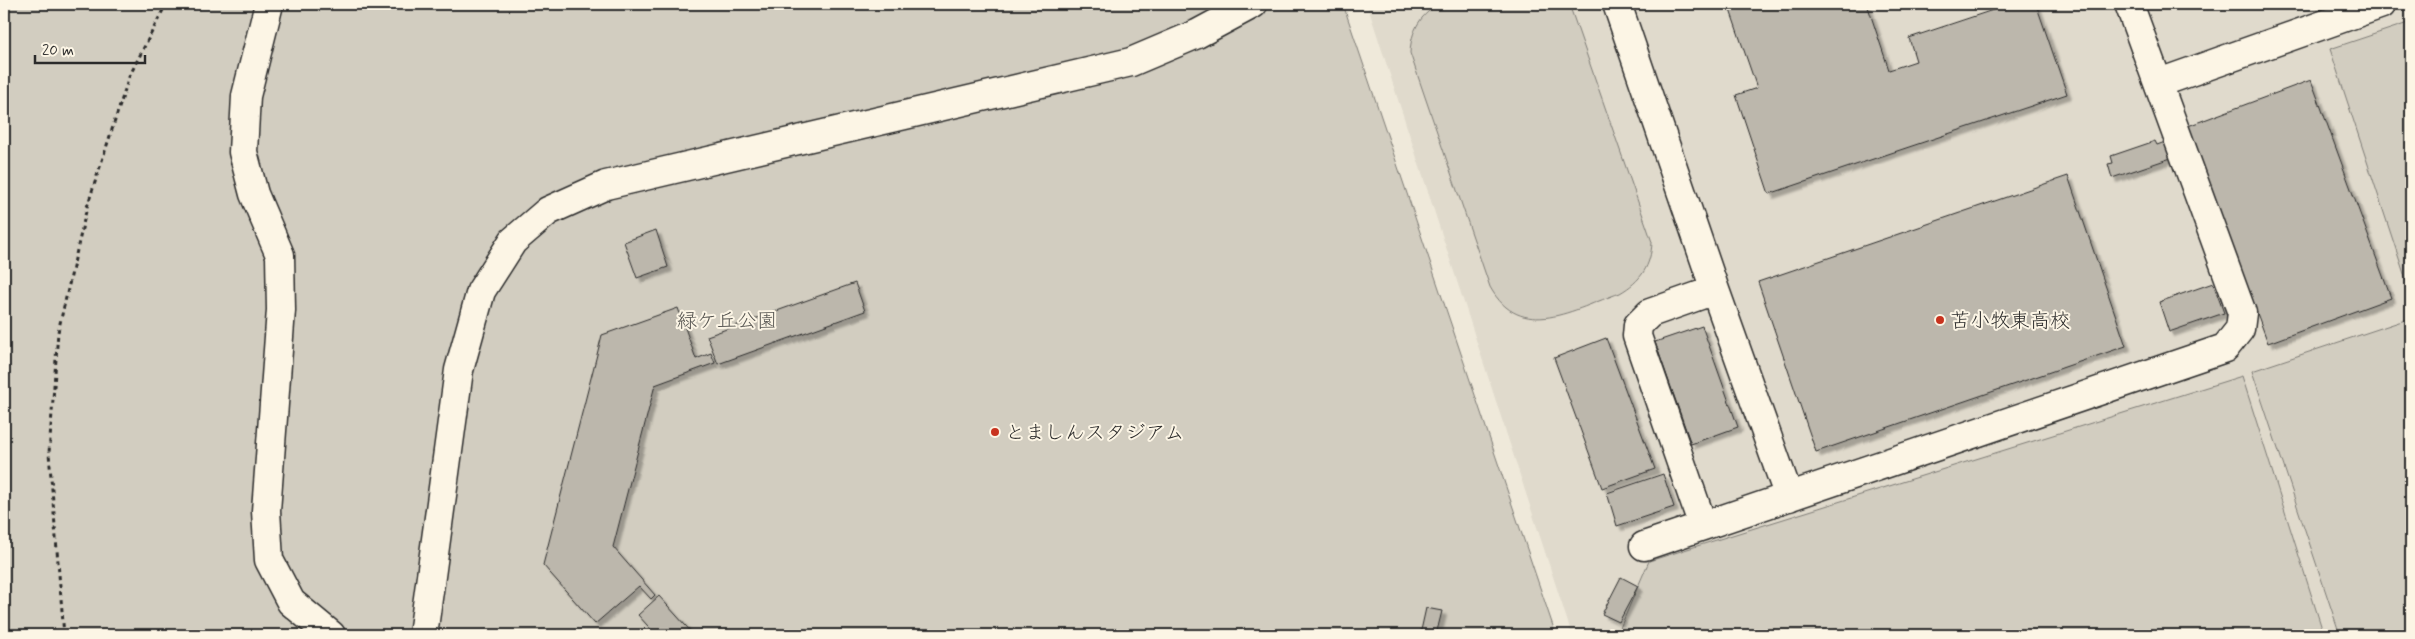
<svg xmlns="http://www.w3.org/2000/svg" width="2415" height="639" font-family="Mynerve,'Klee One',sans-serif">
  <defs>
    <filter id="shadow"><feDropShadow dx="4.5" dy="4.5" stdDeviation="1" flood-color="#0004"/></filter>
  </defs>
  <rect width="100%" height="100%" fill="#efe9da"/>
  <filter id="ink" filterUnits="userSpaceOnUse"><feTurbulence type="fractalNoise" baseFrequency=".02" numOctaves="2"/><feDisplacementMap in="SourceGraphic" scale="10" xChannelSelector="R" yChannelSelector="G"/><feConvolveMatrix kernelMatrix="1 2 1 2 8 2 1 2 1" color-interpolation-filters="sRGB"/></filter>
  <g filter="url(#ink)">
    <path fill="#e0dacc" d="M 1367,4 L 2411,4 L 2411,635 L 1572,635 Z"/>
    <path fill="#d2cdc0" stroke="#7e7c76" d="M 4,4 L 1343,4 L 1556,635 L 4,635 Z
      M 1440,4 L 1569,4 L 1652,242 C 1651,266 1641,281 1620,293 C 1574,309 1521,343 1490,287 L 1410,53 C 1411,31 1420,14 1440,4 Z
      M 2411,22 L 2411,295 L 2330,49 Z
      M 2411,318 L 2411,635 L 2340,635 L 2252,371 Z
      M 2242,376 L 2324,635 L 1617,635 L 1649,561 Z"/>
    <path fill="#bcb7ac" stroke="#2b2b2b" filter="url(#shadow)" d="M 1728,4 L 1867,4 L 1889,70 L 1916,61 L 1909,38 L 2011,4 L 2036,4 L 2067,94 L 1769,194 L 1736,95 L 1757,88 Z
      M 2311,80 L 2391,298 L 2268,343 L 2188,126 Z
      M 2155,141 L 2157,145 L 2165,142 L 2171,158 L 2112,178 L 2108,164 L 2113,163 L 2111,156 Z
      M 2068,176 L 2126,346 L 1816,452 L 1758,282 Z
      M 656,230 L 668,267 L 637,278 L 624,242 Z
      M 855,283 L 865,311 L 718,364 L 707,336 Z
      M 2213,283 L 2224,313 L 2169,332 L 2159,302 Z
      M 678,308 L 696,359 L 711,353 L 715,363 L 655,385 L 613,547 L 655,595 L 651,599 L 639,586 L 595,624 L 543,565 L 602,335 Z
      M 1702,326 L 1738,427 L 1691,444 L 1655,342 Z
      M 1606,338 L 1655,469 L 1602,488 L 1554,358 Z
      M 1663,474 L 1674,507 L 1617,526 L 1607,493 Z
      M 1621,577 L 1638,586 L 1619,622 L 1602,614 Z
      M 659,596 L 694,635 L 656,635 L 638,615 Z
      M 1426,608 L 1442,611 L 1436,635 L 1420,635 Z"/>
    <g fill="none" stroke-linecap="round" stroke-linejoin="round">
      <defs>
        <path id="minor" d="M 269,4 L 246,96 L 243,152 L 254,194 L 280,255 L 281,310 L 266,511 L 269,560 L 291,602 L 331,635
          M 1617,4 L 1715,290 L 1789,497
          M 2159,83 L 2382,4
          M 1703,526 L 1637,336 L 1638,325 L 1650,313 L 1715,290
          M 1644,546 L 2225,348 L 2240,329 L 2242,313 L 2129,4
          M 423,635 L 459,370 L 481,291 L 513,241 L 548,211 L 606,185 L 1131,62 L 1197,34 L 1253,4"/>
      </defs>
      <use href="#minor" stroke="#2b2b2b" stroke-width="31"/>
      <path stroke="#2b2b2b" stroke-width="3" stroke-dasharray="4 4" stroke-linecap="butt" d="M 64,635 L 49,453 L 58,332 L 87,207 L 129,77 L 166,4"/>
      <use href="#minor" stroke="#fcf5e5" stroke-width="28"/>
    </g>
  </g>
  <g fill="#c8321e" stroke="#fcf5e5" stroke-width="2">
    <circle cx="1940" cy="320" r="5"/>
    <circle cx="995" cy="432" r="5"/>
  </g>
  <g text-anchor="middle" stroke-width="4" stroke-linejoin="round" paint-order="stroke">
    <g font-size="20" fill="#555450" stroke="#fcf5e5">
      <text x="727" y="327">緑ケ丘公園</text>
    </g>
    <g font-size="20" fill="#2b2b2b" stroke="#fcf5e5" text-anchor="start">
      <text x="1950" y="327">苫小牧東高校</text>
      <text x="1005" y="439">とましんスタジアム</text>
    </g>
  </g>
  <rect width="2415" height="639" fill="none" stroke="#fcf5e5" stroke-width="20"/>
  <rect x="10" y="10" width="2395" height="619" fill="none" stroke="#2b2b2b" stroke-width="2" filter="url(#ink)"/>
  <path d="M35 55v8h110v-8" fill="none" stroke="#2b2b2b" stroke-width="2.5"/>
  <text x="42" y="55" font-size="15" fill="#2b2b2b" stroke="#fcf5e5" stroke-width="4" paint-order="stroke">20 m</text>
</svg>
